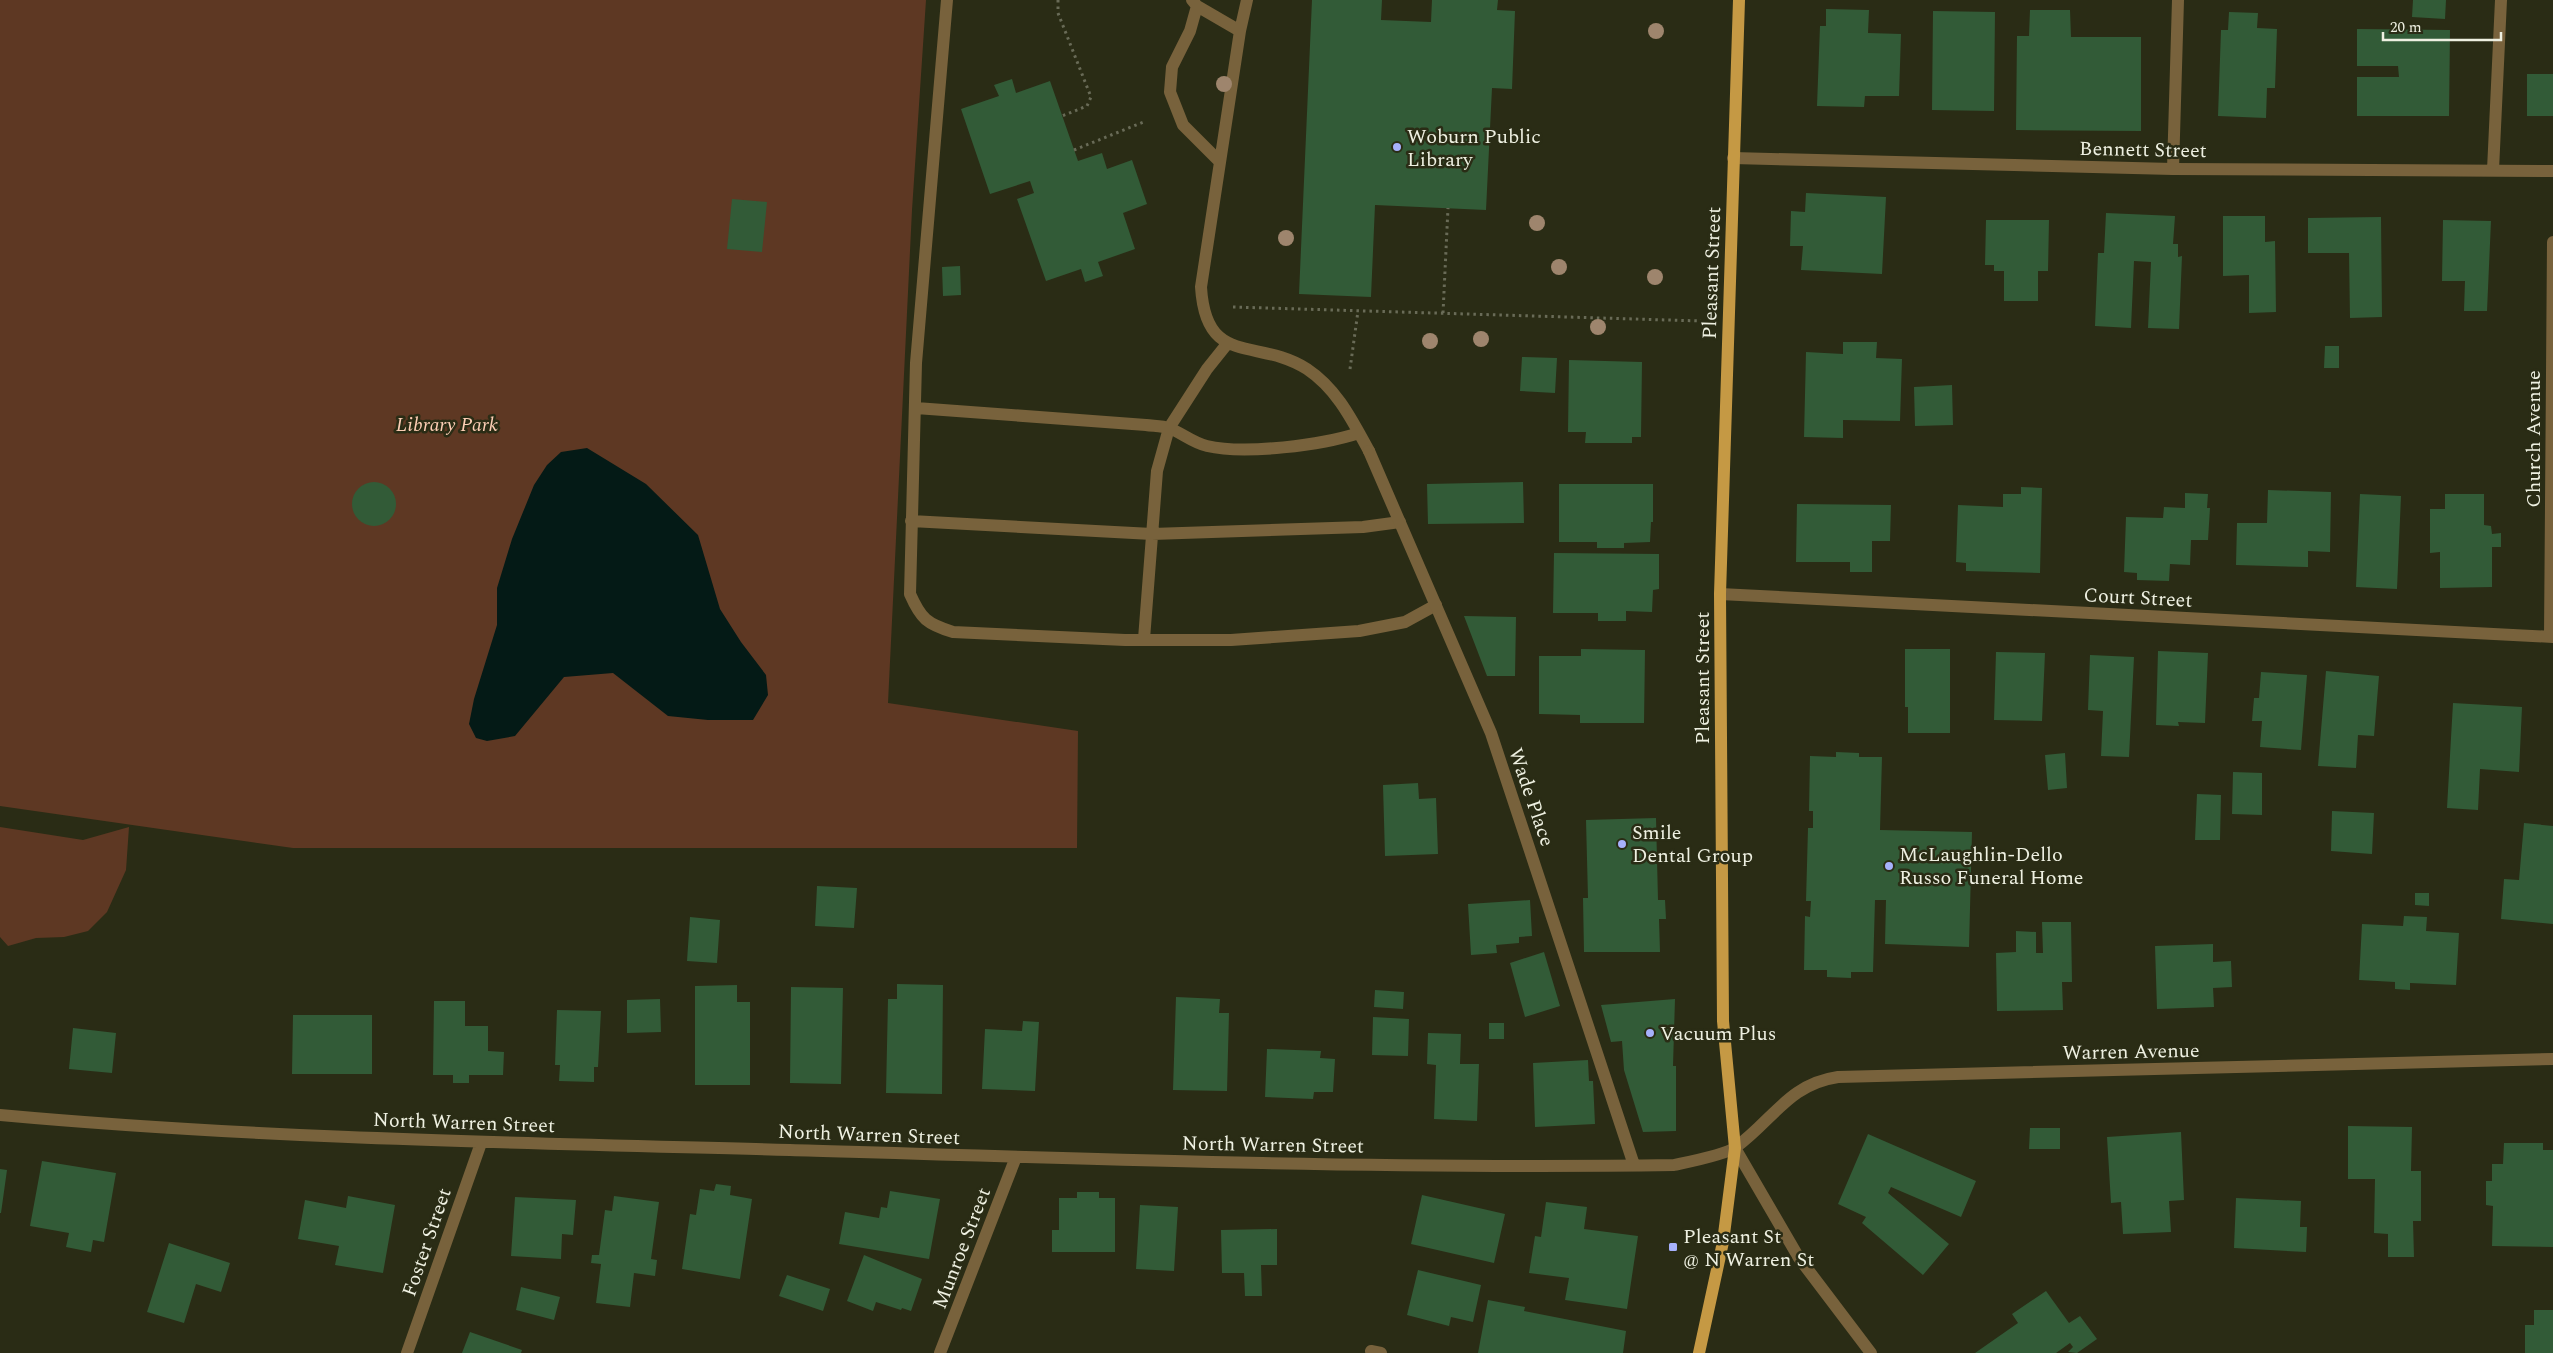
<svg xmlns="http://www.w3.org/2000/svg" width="2553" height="1353" font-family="Spectral,serif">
  <rect width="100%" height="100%" fill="#2a2c15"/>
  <path fill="#5e3823" d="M 0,0 L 926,0 L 912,210 L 888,703 L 1078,731 L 1077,848 L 293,848 L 0,806 Z
    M 0,827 L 83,840 L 129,827 L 126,870 L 107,912 L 88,931 L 64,937 L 36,938 L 8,946 L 0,937 Z"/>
  <path fill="#041a16" d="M 587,448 L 646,484 L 698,535 L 720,609 L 741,642 L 766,675 L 768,695 L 753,720 L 708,720 L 668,716 L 613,673 L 564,677 L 515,736 L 487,741 L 476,738 L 469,724 L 474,699 L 497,625 L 497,588 L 512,539 L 534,485 L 547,465 L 561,452 Z"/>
  <path fill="#325b37" d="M 1312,0 L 1382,0 L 1381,20 L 1431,22 L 1432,0 L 1498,0 L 1497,10 L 1515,11 L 1512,89 L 1492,88 L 1486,210 L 1375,205 L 1371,297 L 1299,294 Z
    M 2413,0 L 2446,0 L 2445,19 L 2412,17 Z
    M 1826,9 L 1869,10 L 1868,33 L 1901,34 L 1899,96 L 1865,96 L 1864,107 L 1817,106 L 1820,26 L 1826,26 Z
    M 2030,10 L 2070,10 L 2071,37 L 2141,37 L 2141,131 L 2016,130 L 2017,36 L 2029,36 Z
    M 1933,11 L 1995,12 L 1994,111 L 1932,110 Z
    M 2229,12 L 2258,13 L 2257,28 L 2277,29 L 2275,88 L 2267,88 L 2266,118 L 2218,116 L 2221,30 L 2228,30 Z
    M 2357,29 L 2450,30 L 2449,116 L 2357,116 L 2357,77 L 2399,77 L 2398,66 L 2357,66 Z
    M 2527,74 L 2553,74 L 2553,116 L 2527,116 Z
    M 1012,79 L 1016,93 L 1050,81 L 1078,161 L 1102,153 L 1107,169 L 1132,160 L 1147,204 L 1123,213 L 1135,249 L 1098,262 L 1103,276 L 1085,282 L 1081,269 L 1046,281 L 1017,199 L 1034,193 L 1030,181 L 990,194 L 961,109 L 999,96 L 994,85 Z
    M 1806,193 L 1886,197 L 1882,274 L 1801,270 L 1803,246 L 1790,246 L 1791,211 L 1805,212 Z
    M 732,199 L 767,202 L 762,252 L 727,249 Z
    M 2106,213 L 2175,216 L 2173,244 L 2178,244 L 2178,257 L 2182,256 L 2179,329 L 2148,328 L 2151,262 L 2134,261 L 2131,328 L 2095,326 L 2098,253 L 2104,253 Z
    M 2223,216 L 2265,216 L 2265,242 L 2275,241 L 2276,312 L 2249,313 L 2249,275 L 2223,276 Z
    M 2381,217 L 2382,317 L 2350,318 L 2349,253 L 2308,253 L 2308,218 Z
    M 1986,220 L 2049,220 L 2048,271 L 2038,271 L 2038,301 L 2004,301 L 2004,271 L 1994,271 L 1994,265 L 1985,265 Z
    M 2443,220 L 2491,221 L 2487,311 L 2464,311 L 2465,281 L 2442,281 Z
    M 960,266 L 961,295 L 943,296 L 942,267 Z
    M 1843,342 L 1877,342 L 1876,358 L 1902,359 L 1900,421 L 1843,420 L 1843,438 L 1804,437 L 1806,352 L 1843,354 Z
    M 2325,346 L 2339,346 L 2339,368 L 2324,368 Z
    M 1522,357 L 1557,358 L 1555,393 L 1520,391 Z
    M 1569,360 L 1642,362 L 1641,437 L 1632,437 L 1632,443 L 1585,443 L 1586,432 L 1568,432 Z
    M 1952,385 L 1953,425 L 1915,426 L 1914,387 Z
    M352 504a22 22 0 1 1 44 0a22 22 0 1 1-44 0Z
    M 1523,482 L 1524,523 L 1428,524 L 1427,484 Z
    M 1559,484 L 1653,484 L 1653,522 L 1651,522 L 1650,542 L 1624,543 L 1624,548 L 1597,548 L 1597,542 L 1559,542 Z
    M 2021,487 L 2042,488 L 2040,573 L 1966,571 L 1966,563 L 1956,562 L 1958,505 L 2003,507 L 2003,494 L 2021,494 Z
    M 2268,490 L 2331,492 L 2330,552 L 2308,551 L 2308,567 L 2236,565 L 2237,523 L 2267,523 Z
    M 2185,493 L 2208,494 L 2207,508 L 2210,508 L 2208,540 L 2191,540 L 2190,565 L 2170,564 L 2169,581 L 2137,580 L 2137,573 L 2124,572 L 2126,517 L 2163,518 L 2164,507 L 2185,508 Z
    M 2360,494 L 2401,496 L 2397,589 L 2356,587 Z
    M 2445,494 L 2484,494 L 2484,525 L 2491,526 L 2492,534 L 2501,533 L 2501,547 L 2492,547 L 2492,587 L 2440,588 L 2440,552 L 2430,553 L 2430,509 L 2445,509 Z
    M 1797,504 L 1891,505 L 1890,541 L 1872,541 L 1872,572 L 1850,572 L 1850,562 L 1796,562 Z
    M 1554,553 L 1659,554 L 1659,589 L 1653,590 L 1652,612 L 1626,611 L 1626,621 L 1598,621 L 1598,613 L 1553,613 Z
    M 1464,616 L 1516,617 L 1515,676 L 1487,676 Z
    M 1581,649 L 1645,650 L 1644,723 L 1580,723 L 1580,715 L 1539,714 L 1539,656 L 1581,656 Z
    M 1905,649 L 1950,649 L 1950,733 L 1908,733 L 1908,707 L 1905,707 Z
    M 2158,651 L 2208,653 L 2205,723 L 2178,722 L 2179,726 L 2156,725 Z
    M 1996,652 L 2045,653 L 2042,721 L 1994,720 Z
    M 2090,655 L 2134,657 L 2129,757 L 2101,756 L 2103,711 L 2088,710 Z
    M 2326,671 L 2379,676 L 2374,736 L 2358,735 L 2356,768 L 2318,766 Z
    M 2261,672 L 2307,675 L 2301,750 L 2260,747 L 2262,721 L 2252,721 L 2254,698 L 2259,698 Z
    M 2453,703 L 2522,707 L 2519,772 L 2480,769 L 2478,810 L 2447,808 Z
    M 1836,752 L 1859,753 L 1859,757 L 1882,757 L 1880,830 L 1972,832 L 1969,947 L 1885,944 L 1886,900 L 1875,900 L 1873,972 L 1851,972 L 1851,978 L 1827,977 L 1827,970 L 1804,970 L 1805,916 L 1810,917 L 1811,901 L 1806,901 L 1808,828 L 1813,828 L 1813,811 L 1809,811 L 1810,756 L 1836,757 Z
    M 2065,753 L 2067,788 L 2048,790 L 2045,755 Z
    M 2233,772 L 2262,773 L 2262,815 L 2232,814 Z
    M 1418,783 L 1419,799 L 1436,798 L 1438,854 L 1385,856 L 1383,785 Z
    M 2197,794 L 2221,795 L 2220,840 L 2195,840 Z
    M 2332,811 L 2374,813 L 2372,854 L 2331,851 Z
    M 1656,818 L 1658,900 L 1665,900 L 1666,919 L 1659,919 L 1660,952 L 1584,952 L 1583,898 L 1588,898 L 1586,820 Z
    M 2524,823 L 2553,826 L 2553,924 L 2501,919 L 2504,879 L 2519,880 Z
    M 817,886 L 857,888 L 854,928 L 815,926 Z
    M 2415,893 L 2429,893 L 2429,906 L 2415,905 Z
    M 1530,900 L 1532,936 L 1519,937 L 1519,943 L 1496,945 L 1497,953 L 1471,955 L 1468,904 Z
    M 2404,916 L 2427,917 L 2426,931 L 2459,933 L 2456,985 L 2410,983 L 2410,990 L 2395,989 L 2395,982 L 2359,980 L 2362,924 L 2403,926 Z
    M 690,917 L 720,920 L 717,963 L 687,961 Z
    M 2042,922 L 2071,922 L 2072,982 L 2062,982 L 2063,1010 L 1997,1011 L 1996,953 L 2016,952 L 2016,931 L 2036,932 L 2036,953 L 2043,953 Z
    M 2213,944 L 2213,962 L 2231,961 L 2232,987 L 2213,988 L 2214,1007 L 2157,1009 L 2155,946 Z
    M 1544,952 L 1560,1006 L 1525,1017 L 1510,963 Z
    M 897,984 L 943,985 L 942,1094 L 886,1093 L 888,999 L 897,999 Z
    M 737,985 L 737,1002 L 750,1002 L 750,1085 L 695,1085 L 695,986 Z
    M 791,987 L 843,988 L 841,1084 L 790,1083 Z
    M 1375,990 L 1404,992 L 1403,1009 L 1374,1007 Z
    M 1176,997 L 1220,999 L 1219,1013 L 1229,1013 L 1227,1091 L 1173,1090 Z
    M 660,999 L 661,1032 L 627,1033 L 627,1000 Z
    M 1675,999 L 1673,1066 L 1676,1066 L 1676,1131 L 1643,1132 L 1624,1070 L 1622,1041 L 1611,1042 L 1601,1005 Z
    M 434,1001 L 465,1001 L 465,1026 L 488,1026 L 488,1051 L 504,1052 L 503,1075 L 469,1075 L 469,1083 L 453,1083 L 453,1075 L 433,1075 Z
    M 557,1010 L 601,1011 L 598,1067 L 594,1067 L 594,1082 L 559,1081 L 560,1065 L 555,1065 Z
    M 293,1015 L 372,1015 L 372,1074 L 292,1074 Z
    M 1373,1017 L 1409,1019 L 1408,1056 L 1372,1055 Z
    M 1023,1021 L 1039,1022 L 1035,1091 L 982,1089 L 985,1029 L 1022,1031 Z
    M 1489,1023 L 1504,1023 L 1504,1039 L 1489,1039 Z
    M 73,1028 L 116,1033 L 112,1073 L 69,1069 Z
    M 1428,1033 L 1461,1034 L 1460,1064 L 1479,1064 L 1477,1121 L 1434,1119 L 1436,1065 L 1427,1064 Z
    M 1267,1049 L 1321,1051 L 1320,1058 L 1335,1059 L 1333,1092 L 1314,1092 L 1313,1099 L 1265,1097 Z
    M 1588,1060 L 1589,1081 L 1593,1081 L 1595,1124 L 1535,1127 L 1533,1063 Z
    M 2348,1126 L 2412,1127 L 2411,1171 L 2421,1171 L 2421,1221 L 2413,1221 L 2414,1257 L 2388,1257 L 2388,1234 L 2374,1233 L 2375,1179 L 2348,1179 Z
    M 2030,1128 L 2060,1128 L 2060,1149 L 2029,1149 Z
    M 2181,1132 L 2184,1200 L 2169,1201 L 2171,1232 L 2123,1234 L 2121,1202 L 2111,1203 L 2107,1137 Z
    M 1868,1134 L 1976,1181 L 1961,1217 L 1891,1187 L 1888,1193 L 1949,1244 L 1923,1275 L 1862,1223 L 1866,1217 L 1838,1204 Z
    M 2504,1143 L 2543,1143 L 2543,1150 L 2553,1150 L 2553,1247 L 2492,1246 L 2493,1206 L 2486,1205 L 2486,1181 L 2492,1181 L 2492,1164 L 2503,1164 Z
    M 42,1161 L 116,1173 L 104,1242 L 93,1240 L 91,1252 L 66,1247 L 69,1233 L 30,1226 Z
    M 0,1169 L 7,1170 L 1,1213 L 0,1213 Z
    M 716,1184 L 731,1186 L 730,1195 L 752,1199 L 740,1279 L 682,1269 L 690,1214 L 696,1215 L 700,1189 L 714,1191 Z
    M 890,1191 L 940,1199 L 929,1259 L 839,1244 L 845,1212 L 879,1218 L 881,1207 L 887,1208 Z
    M 1077,1192 L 1099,1192 L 1099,1198 L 1115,1198 L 1115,1252 L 1052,1252 L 1052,1230 L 1059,1230 L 1059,1198 L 1077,1198 Z
    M 1422,1195 L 1505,1214 L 1494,1263 L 1411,1244 Z
    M 348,1196 L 395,1205 L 383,1273 L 335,1265 L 339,1246 L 298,1239 L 305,1200 L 346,1208 Z
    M 614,1196 L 659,1202 L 651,1259 L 657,1260 L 655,1276 L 634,1273 L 630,1307 L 596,1303 L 601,1264 L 591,1263 L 592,1255 L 599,1255 L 605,1210 L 612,1211 Z
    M 515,1197 L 576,1200 L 573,1235 L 562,1234 L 561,1259 L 511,1256 Z
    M 2236,1198 L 2301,1201 L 2300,1227 L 2307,1227 L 2306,1252 L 2234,1248 Z
    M 1546,1202 L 1587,1207 L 1584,1229 L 1638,1236 L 1627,1309 L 1565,1300 L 1569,1278 L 1529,1273 L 1535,1236 L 1541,1237 Z
    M 1140,1205 L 1178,1207 L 1174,1271 L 1136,1269 Z
    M 1277,1229 L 1277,1265 L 1261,1265 L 1262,1296 L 1245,1296 L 1244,1273 L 1222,1273 L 1221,1230 Z
    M 169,1243 L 230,1263 L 221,1292 L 196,1284 L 184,1323 L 147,1312 Z
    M 864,1255 L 922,1279 L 911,1311 L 902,1308 L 901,1310 L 876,1302 L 873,1311 L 847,1301 Z
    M 1418,1270 L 1481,1285 L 1473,1322 L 1451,1317 L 1449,1326 L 1407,1315 Z
    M 787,1275 L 830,1289 L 823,1311 L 779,1296 Z
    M 521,1287 L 560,1297 L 554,1320 L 516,1310 Z
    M 2046,1291 L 2069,1323 L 2080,1316 L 2097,1339 L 2077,1353 L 2068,1352 L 2073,1347 L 2070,1343 L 2056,1353 L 1975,1353 L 2018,1323 L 2012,1314 Z
    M 1488,1300 L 1525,1307 L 1524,1311 L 1626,1331 L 1623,1353 L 1478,1353 Z
    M 2534,1310 L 2553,1310 L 2553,1353 L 2525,1353 L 2525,1325 L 2534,1325 Z
    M 470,1332 L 522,1350 L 521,1353 L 462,1353 Z"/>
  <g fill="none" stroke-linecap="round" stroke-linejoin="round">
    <path stroke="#696b57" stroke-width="3" stroke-dasharray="2.5 4" stroke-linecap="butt" d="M 1058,0 L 1058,13 L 1091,97 L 1087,106 L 1062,116
      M 1074,150 L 1146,121
      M 1233,307 L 1701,321
      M 1443,313 L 1448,208
      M 1350,369 L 1358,311"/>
    <path stroke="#78623c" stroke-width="12" d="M 947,0 L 916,363 L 910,594 C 921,619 927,624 953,632 L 1125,640 L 1231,640 L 1359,631 L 1405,622 L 1436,605
      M 1192,0 L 1197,6 L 1240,31
      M 1247,0 L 1240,31 L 1201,287 C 1206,368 1257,337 1307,369 C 1337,389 1352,420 1369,451
      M 1197,6 L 1190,31 L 1172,67 L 1170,92 L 1183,125 L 1219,161
      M 2173,169 L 2178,0
      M 916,408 L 1146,425 C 1153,426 1162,426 1169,428 C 1182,433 1193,443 1207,446 C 1245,455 1322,445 1359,433
      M 911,521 L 1152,534 L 1363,527 L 1400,522
      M 1144,639 L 1157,471 L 1169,428 L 1207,369 L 1227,344"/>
    <path stroke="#78623c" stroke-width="12" d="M 1733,158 L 2173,169 L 2553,171
      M 2493,170 L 2501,0
      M 1369,451 L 1491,733 L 1634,1165
      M 1720,594 L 2553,637
      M 2550,637 L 2553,242
      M 0,1115 C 262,1139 527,1143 790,1150 C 1085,1159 1379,1169 1674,1165 C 1688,1162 1725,1155 1736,1147 C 1773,1120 1789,1084 1838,1077 L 2553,1059
      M 1371,1351 L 1381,1353
      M 407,1353 L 481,1143
      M 940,1353 L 1016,1157"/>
    <path stroke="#78623c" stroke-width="12" d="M 1735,1148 L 1799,1258 L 1871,1353"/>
    <path stroke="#c59944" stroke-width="12" d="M 1699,1353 L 1723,1242 L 1735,1148 L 1723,1021 L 1720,594 L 1739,0"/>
  </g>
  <g fill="#9e856d">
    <circle cx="1656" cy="31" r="8"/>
    <circle cx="1224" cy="84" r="8"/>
    <circle cx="1537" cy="223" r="8"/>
    <circle cx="1286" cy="238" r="8"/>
    <circle cx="1559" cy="267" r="8"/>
    <circle cx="1655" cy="277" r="8"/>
    <circle cx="1598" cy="327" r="8"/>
    <circle cx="1481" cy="339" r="8"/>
    <circle cx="1430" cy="341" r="8"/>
  </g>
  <g fill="#a6b1fc" stroke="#2a2c15" stroke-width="2">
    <circle cx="1397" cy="147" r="5"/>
    <circle cx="1622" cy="844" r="5"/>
    <circle cx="1889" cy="866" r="5"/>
    <circle cx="1650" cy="1033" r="5"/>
    <rect x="1668" y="1242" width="10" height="10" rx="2.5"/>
  </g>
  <g text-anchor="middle" stroke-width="5" stroke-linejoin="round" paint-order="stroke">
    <g font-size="20" fill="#eef0e1" stroke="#2a2c15" text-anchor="start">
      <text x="1407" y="143">Woburn Public<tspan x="1407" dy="23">Library</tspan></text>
      <text x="1632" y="839">Smile<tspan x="1632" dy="23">Dental Group</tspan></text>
      <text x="1899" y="861">McLaughlin-Dello<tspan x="1899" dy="23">Russo Funeral Home</tspan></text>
      <text x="1660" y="1040">Vacuum Plus</text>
      <text x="1683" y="1243">Pleasant St<tspan x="1683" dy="23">@ N Warren St</tspan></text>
    </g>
    <g font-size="20" fill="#eef0e1" stroke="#2a2c15">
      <text transform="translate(2143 149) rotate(1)" y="7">Bennett Street</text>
      <text transform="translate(1711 273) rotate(-88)" y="7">Pleasant Street</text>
      <text transform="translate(2533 439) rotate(-90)" y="7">Church Avenue</text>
      <text transform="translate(2138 597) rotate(3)" y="7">Court Street</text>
      <text transform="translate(1702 678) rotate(-90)" y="7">Pleasant Street</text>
      <text transform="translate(1532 797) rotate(71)" y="7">Wade Place</text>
      <text transform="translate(2131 1051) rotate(-1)" y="7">Warren Avenue</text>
      <text transform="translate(464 1122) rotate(2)" y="7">North Warren Street</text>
      <text transform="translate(869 1134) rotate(2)" y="7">North Warren Street</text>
      <text transform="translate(1273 1144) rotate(1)" y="7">North Warren Street</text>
      <text transform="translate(426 1242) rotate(-71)" y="7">Foster Street</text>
      <text transform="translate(961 1248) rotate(-69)" y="7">Munroe Street</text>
    </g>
    <g font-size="20" font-style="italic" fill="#fdceb5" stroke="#2a2c15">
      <text x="447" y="431">Library Park</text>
    </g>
  </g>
  <path d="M2383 32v8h118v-8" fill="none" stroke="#eef0e1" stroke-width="2.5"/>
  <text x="2390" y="32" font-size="15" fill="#eef0e1" stroke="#2a2c15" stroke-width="4" paint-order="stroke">20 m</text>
</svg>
